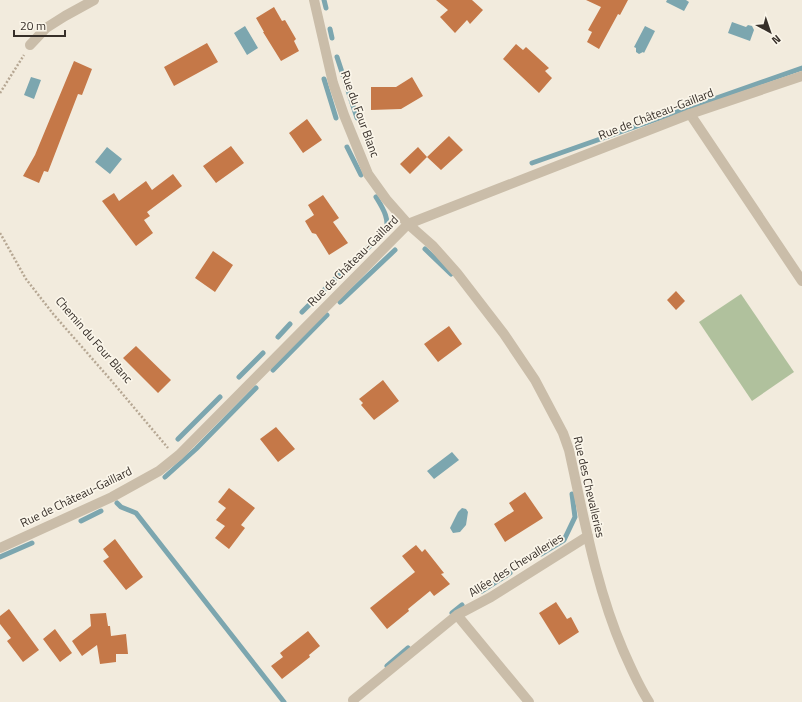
<svg xmlns="http://www.w3.org/2000/svg" width="802" height="702" font-family="'Titillium Web',sans-serif">
  <rect width="100%" height="100%" fill="#f2ebdd"/>
  <path fill="#b0c19d" d="M 741,294 L 794,372 L 752,401 L 699,322 Z"/>
  <path fill="#7ca6af" d="M 667,0 L 686,0 L 689,2 L 684,11 L 666,2 Z
    M 732,22 L 746,27 L 748,25 L 752,26 L 754,30 L 750,41 L 728,33 Z
    M 245,26 L 258,48 L 247,55 L 234,33 Z
    M 645,26 L 655,31 L 644,53 L 643,52 L 639,54 L 636,52 L 636,48 L 634,47 Z
    M 31,77 L 41,80 L 34,99 L 24,95 Z
    M 107,147 L 122,159 L 110,174 L 95,162 Z
    M 452,452 L 459,460 L 434,479 L 427,471 Z
    M 462,508 L 466,509 L 468,512 L 466,525 L 460,532 L 453,533 L 450,528 L 458,512 Z"/>
  <g fill="none" stroke-linecap="round" stroke-linejoin="round">
    <path stroke="#7ca6af" stroke-width="5" d="M 324,0 L 326,8
      M 330,29 L 332,38
      M 337,57 L 357,118
      M 324,79 L 336,118
      M 347,147 L 361,175
      M 532,163 L 802,68
      M 425,249 L 451,274
      M 340,302 L 395,250
      M 302,312 L 350,264 L 385,232 C 391,220 382,207 376,197
      M 278,337 L 290,324
      M 273,370 L 327,315
      M 239,377 L 263,353
      M 178,439 L 220,397
      M 165,477 L 196,449 L 256,388
      M 117,503 L 121,507 L 136,513 L 284,702
      M 81,521 L 101,511
      M 541,554 L 564,540 L 575,517 L 572,494
      M 0,557 L 32,543
      M 482,591 L 510,573
      M 452,613 L 462,605
      M 387,666 L 408,648"/>
  </g>
  <path fill="#c57848" d="M 436,0 L 472,0 L 483,10 L 470,24 L 467,20 L 455,33 L 440,17 L 448,10 Z
    M 586,0 L 628,0 L 620,15 L 618,14 L 599,49 L 587,42 L 592,32 L 588,30 L 601,7 Z
    M 274,7 L 282,21 L 285,20 L 296,39 L 294,41 L 299,51 L 281,61 L 263,32 L 264,32 L 256,18 Z
    M 207,43 L 218,62 L 174,86 L 164,67 Z
    M 516,44 L 523,50 L 526,47 L 549,68 L 545,71 L 552,78 L 539,93 L 503,59 Z
    M 74,61 L 92,69 L 82,95 L 78,94 L 48,172 L 44,171 L 39,183 L 23,176 L 35,155 Z
    M 412,77 L 423,96 L 401,109 L 371,110 L 371,87 L 396,87 Z
    M 307,119 L 322,140 L 303,153 L 289,133 Z
    M 449,136 L 463,150 L 441,170 L 427,157 Z
    M 231,146 L 244,163 L 216,183 L 203,166 Z
    M 418,147 L 427,157 L 410,174 L 400,164 Z
    M 173,174 L 182,186 L 147,212 L 150,216 L 144,220 L 153,233 L 136,246 L 102,201 L 114,193 L 119,201 L 146,181 L 152,190 Z
    M 323,195 L 339,218 L 333,222 L 348,243 L 329,255 L 316,234 L 312,233 L 305,221 L 314,215 L 308,205 Z
    M 213,251 L 233,265 L 215,292 L 195,278 Z
    M 676,291 L 685,301 L 676,310 L 667,300 Z
    M 449,326 L 462,344 L 438,362 L 424,344 Z
    M 136,346 L 171,380 L 158,393 L 123,358 Z
    M 383,380 L 399,401 L 374,420 L 361,405 L 363,403 L 359,399 Z
    M 276,427 L 295,449 L 278,462 L 260,439 Z
    M 229,488 L 255,508 L 241,525 L 245,528 L 229,549 L 215,538 L 225,526 L 216,520 L 226,508 L 218,502 Z
    M 525,492 L 543,518 L 505,542 L 494,524 L 514,511 L 509,503 Z
    M 115,539 L 143,577 L 126,590 L 103,561 L 109,557 L 103,549 Z
    M 416,545 L 422,552 L 425,549 L 444,573 L 441,574 L 450,584 L 434,596 L 430,591 L 408,609 L 409,611 L 387,629 L 370,608 L 415,572 L 402,556 Z
    M 556,602 L 567,619 L 571,617 L 579,632 L 559,645 L 539,613 Z
    M 9,609 L 39,650 L 23,662 L 7,641 L 11,638 L 0,624 L 0,616 Z
    M 106,613 L 108,626 L 110,626 L 111,636 L 126,634 L 128,654 L 116,654 L 116,662 L 100,664 L 97,645 L 82,656 L 72,641 L 91,626 L 90,614 Z
    M 55,629 L 72,653 L 60,662 L 43,639 Z
    M 308,631 L 320,646 L 309,655 L 310,657 L 282,679 L 271,666 L 283,657 L 280,653 Z"/>
  <g fill="none" stroke-linecap="round" stroke-linejoin="round">
    <path stroke="#b6a793" stroke-width="2.5" stroke-dasharray="2 2" stroke-linecap="butt" d="M 0,93 L 24,55
      M 0,233 L 26,279 L 54,315 L 110,379 L 168,448"/>
    <path stroke="#cabda9" stroke-width="10" d="M 690,114 L 802,281"/>
    <path stroke="#cabda9" stroke-width="10" d="M 314,0 L 333,83 L 344,115 L 368,174 L 386,199 L 408,224 L 433,246 L 457,273 L 504,334 L 535,380 L 563,433 L 569,450 C 584,518 596,587 623,650 C 631,668 638,685 649,702
      M 30,45 L 46,28 L 65,16 L 94,0
      M 0,548 L 112,497 L 159,471 L 179,455 L 408,224 L 690,114 L 802,76
      M 457,615 L 529,702
      M 353,700 L 457,615 L 491,597 L 588,536"/>
  </g>
  <g text-anchor="middle" stroke-width="3.5" stroke-linejoin="round" paint-order="stroke">
    <g font-size="12" fill="#372f29" stroke="#faf5e9">
      <text transform="translate(360 114) rotate(70)" y="4">Rue du Four Blanc</text>
      <text transform="translate(656 114) rotate(-21)" y="4">Rue de Château-Gaillard</text>
      <text transform="translate(353 261) rotate(-45)" y="4">Rue de Château-Gaillard</text>
      <text transform="translate(94 340) rotate(49)" y="4">Chemin du Four Blanc</text>
      <text transform="translate(589 487) rotate(77)" y="4">Rue des Chevalleries</text>
      <text transform="translate(76 497) rotate(-26)" y="4">Rue de Château-Gaillard</text>
      <text transform="translate(516 565) rotate(-32)" y="4">Allée des Chevalleries</text>
    </g>
  </g>
  <g transform="translate(770 32) rotate(140)" stroke="#faf5e9" stroke-width="3" paint-order="stroke">
  <path d="M0-3L7 15L0 10L-7 15Z" fill="#372f29"/>
  <text y="-6" font-size="11" font-weight="bold" text-anchor="middle" fill="#372f29">N</text>
  </g>
  <path d="M14 30v6h51v-6" fill="none" stroke="#372f29" stroke-width="2"/>
  <text x="20" y="30" font-size="12" fill="#372f29" stroke="#faf5e9" stroke-width="3" paint-order="stroke">20 m</text>
</svg>
